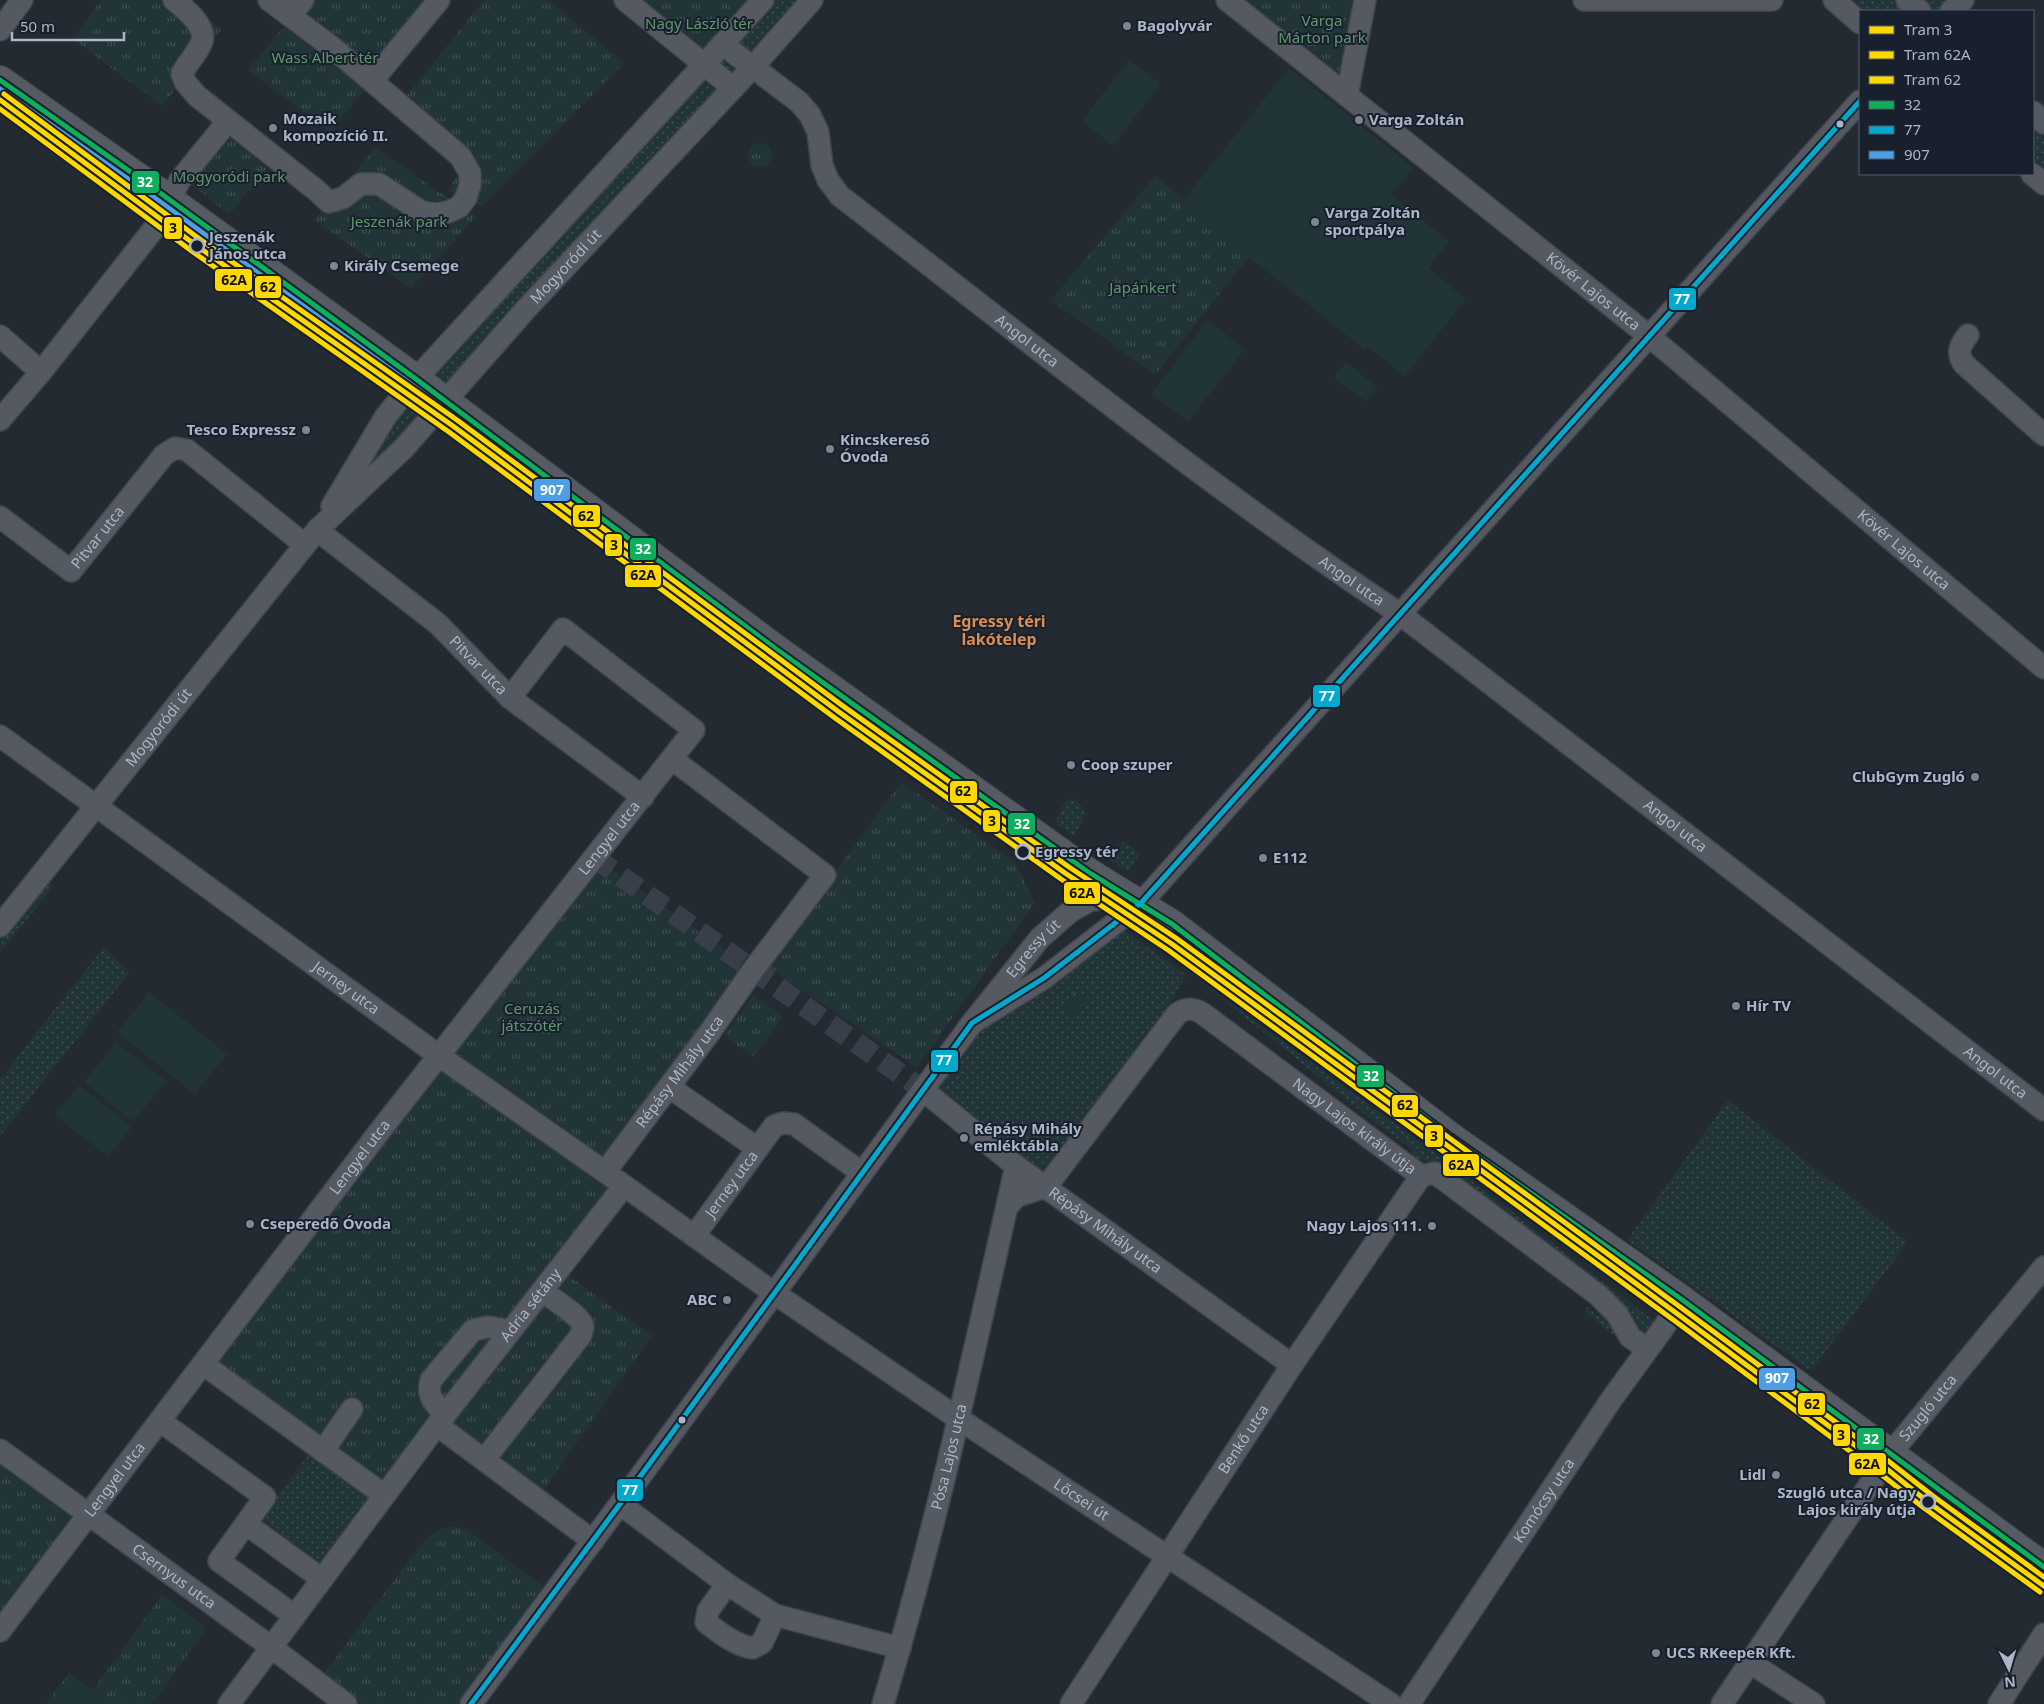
<svg xmlns="http://www.w3.org/2000/svg" width="2044" height="1704" font-family="'Noto Sans',sans-serif">
  <defs>
    <pattern id="grass-dots" width="8" height="8" patternUnits="userSpaceOnUse" patternTransform="scale(1.25)"><rect width="8" height="8" fill="#213438"/><path d="M2 2h.1M6 6h.1" fill="none" stroke="#3f4f53" stroke-width="1.8" stroke-linecap="round"/></pattern>
    <pattern id="park-tufts" width="24" height="20" patternUnits="userSpaceOnUse" patternTransform="scale(1.25)"><rect width="24" height="20" fill="#213438"/><path d="M3 7l-1-3M5 7V3M7 7l1-3M15 17l-1-3M17 17v-4M19 17l1-3" fill="none" stroke="#3f4f53"/></pattern>
  </defs>
  <rect width="100%" height="100%" fill="#242a32"/>
  <path fill="url(#grass-dots)" d="M 763,0 L 812,0 L 317,530 L 386,416 Z
    M 1848,0 L 1891,0 L 1904,11 L 1861,11 Z
    M 1907,0 L 1963,0 L 1951,11 L 1920,11 Z
    M 2033,123 L 2044,133 L 2044,171 L 2033,161 Z
    M 1068,799 L 1074,799 L 1087,812 L 1074,836 L 1055,823 L 1062,809 L 1061,808 Z
    M 1124,841 L 1140,853 L 1128,872 L 1108,859 Z
    M 44,878 L 54,886 L 0,953 L 0,932 Z
    M 1124,930 L 1186,975 L 1168,1008 L 1159,1037 L 1046,1187 L 926,1101 L 984,1025 Z
    M 104,947 L 130,972 L 0,1136 L 0,1079 Z
    M 1196,978 L 1447,1162 L 1657,1323 L 1644,1339 L 1454,1177 L 1422,1159 L 1417,1162 L 1409,1161 L 1414,1150 L 1377,1124 Z
    M 1728,1100 L 1908,1242 L 1811,1371 L 1627,1240 Z
    M 1587,1307 L 1598,1316 L 1602,1307 L 1629,1347 L 1585,1312 Z
    M 315,1445 L 384,1495 L 330,1569 L 261,1519 Z"/>
  <path fill="url(#park-tufts)" d="M 101,0 L 185,0 L 222,29 L 162,106 L 73,39 Z
    M 305,0 L 439,0 L 330,132 L 248,70 Z
    M 484,0 L 548,0 L 624,63 L 482,206 L 449,191 L 468,151 L 405,98 Z
    M 631,0 L 754,0 L 702,58 Z
    M 1238,0 L 1357,0 L 1342,80 Z
    M 230,138 L 267,168 L 229,215 L 192,185 Z
    M748 155a12 12 0 1 1 24 0a12 12 0 1 1-24 0Z
    M 375,148 L 476,217 L 411,288 L 314,220 Z
    M 1156,175 L 1182,198 L 1180,203 L 1249,257 L 1155,375 L 1051,300 Z
    M 901,782 L 1014,861 L 1035,903 L 917,1067 L 766,966 Z
    M 595,858 L 753,970 L 605,1172 L 624,1186 L 559,1269 L 652,1336 L 537,1499 L 438,1426 L 384,1495 L 203,1364 Z
    M 1077,990 L 1088,998 L 1073,1016 L 1063,1007 Z
    M 753,995 L 783,1016 L 754,1057 L 724,1036 Z
    M 0,1450 L 88,1515 L 0,1631 Z
    M 453,1527 L 465,1529 L 472,1533 L 553,1594 L 471,1704 L 346,1704 L 317,1682 L 424,1541 C 433,1532 440,1528 453,1527 Z
    M 162,1595 L 207,1628 L 152,1704 L 46,1704 L 69,1673 L 93,1690 Z"/>
  <path fill="#213438" d="M 1129,60 L 1161,84 L 1113,146 L 1082,121 Z
    M 1289,68 L 1414,168 L 1391,195 L 1449,241 L 1428,268 L 1466,299 L 1405,376 L 1367,346 L 1364,349 L 1181,203 Z
    M 1208,320 L 1245,349 L 1188,422 L 1151,394 Z
    M 1346,362 L 1378,387 L 1366,402 L 1334,378 Z
    M 149,992 L 227,1054 L 195,1094 L 117,1032 Z
    M 116,1042 L 166,1081 L 133,1122 L 84,1082 Z
    M 79,1085 L 132,1127 L 108,1157 L 55,1115 Z
    M 68,1678 L 98,1702 L 97,1704 L 48,1704 Z"/>
  <g fill="none" stroke-linecap="round" stroke-linejoin="round">
    <path stroke="#383f48" stroke-width="21" stroke-dasharray="21 11" stroke-linecap="butt" d="M 595,858 L 923,1090"/>
    <defs>
      <g id="minor">
        <path d="M 174,0 C 185,9 209,27 201,44 C 196,55 187,63 182,74 L 185,82 L 197,96 L 316,190 L 329,202 L 343,198 L 361,184 L 379,184 L 422,212 L 435,214 L 448,212 L 459,207 L 466,198 L 470,185 L 470,173 L 460,156 L 333,48 L 269,0"/>
        <path d="M 625,0 L 733,88"/>
        <path id="s1" d="M 1227,0 L 1649,336 L 2044,668"/>
        <path d="M 1584,0 L 1772,0"/>
        <path d="M 1834,0 L 1860,23"/>
        <path d="M 1907,0 L 1920,11"/>
        <path d="M 1951,11 L 1963,0"/>
        <path d="M 290,16 L 303,0"/>
        <path d="M 0,30 L 22,0"/>
        <path id="s2" d="M 722,44 L 799,102 L 810,115 L 818,132 L 822,165 L 828,180 L 840,196 C 1025,338 1206,485 1400,614 L 2044,1110"/>
        <path d="M 372,81 L 439,0"/>
        <path d="M 1347,96 L 1365,0"/>
        <path d="M 2033,112 L 2044,123"/>
        <path d="M 2032,174 L 2044,184"/>
        <path d="M 1968,335 C 1960,345 1956,353 1964,364 L 2044,435"/>
        <path d="M 0,336 L 41,372"/>
        <path d="M 0,420 L 41,372 L 156,226 L 180,180 L 228,121"/>
        <path d="M 332,506 L 386,416 L 416,379 L 763,0"/>
        <path id="s3" d="M 0,517 L 71,571 L 164,455 L 175,448 L 187,450 L 305,545"/>
        <path id="s4" d="M 317,530 L 438,624 L 510,698 L 643,797"/>
        <path id="s5" d="M 0,736 L 438,1055 L 605,1172 L 774,1293 L 959,1419 L 1391,1704"/>
        <path id="s6" d="M 0,926 L 317,530 L 404,448 L 526,309 L 752,68 L 812,0"/>
        <path d="M 972,1023 L 1044,978 L 1141,903 L 1860,101"/>
        <path d="M 669,1087 L 757,1148"/>
        <path id="s7" d="M 923,1090 L 1016,1166 L 1292,1365"/>
        <path id="s8" d="M 605,1172 L 710,1032 L 753,970 L 825,875 L 672,759"/>
        <path d="M 1421,1176 L 1435,1173 L 1598,1295 L 1617,1314 L 1630,1337 L 1647,1349"/>
        <path id="s9" d="M 1007,1207 L 1017,1196 L 1046,1187 L 1177,1014 C 1186,1007 1193,1008 1202,1013 L 1421,1176"/>
        <path id="s10" d="M 694,1236 L 774,1126 L 783,1123 L 794,1124 L 862,1173"/>
        <path d="M 203,1364 L 384,1495"/>
        <path d="M 445,1415 C 435,1403 426,1397 431,1380 L 473,1330 L 488,1327 L 510,1331"/>
        <path d="M 160,1421 L 265,1497 L 219,1561 L 295,1616"/>
        <path d="M 437,1425 L 593,1541"/>
        <path id="s11" d="M 0,1450 L 271,1647 L 346,1704"/>
        <path d="M 323,1451 L 352,1409"/>
        <path d="M 484,1460 L 581,1335 C 581,1334 583,1328 583,1327 C 584,1318 550,1297 542,1291"/>
        <path d="M 620,1504 L 727,1584 L 775,1615 L 900,1648"/>
        <path d="M 246,1524 L 322,1579"/>
        <path d="M 727,1584 L 708,1611 L 706,1622 C 719,1633 735,1645 752,1648 L 762,1643 L 775,1615"/>
        <path id="s12" d="M 0,1631 L 379,1132 L 694,730 L 563,629 L 510,698"/>
        <path d="M 1749,1662 L 1814,1704"/>
        <path id="s13" d="M 229,1704 L 437,1425 L 624,1186"/>
        <path id="s14" d="M 471,1704 L 620,1504 L 972,1023 L 1040,938 L 1071,911 L 1091,900 L 1105,899 L 1133,902"/>
        <path id="s15" d="M 883,1704 C 937,1527 975,1346 1016,1166"/>
        <path id="s16" d="M 1071,1704 L 1292,1365 L 1421,1176"/>
        <path id="s17" d="M 1409,1704 L 1611,1400 L 1664,1327 L 1681,1299"/>
        <path id="s18" d="M 1722,1704 L 1891,1453 L 2044,1267"/>
        <path d="M 1999,1704 L 2044,1634"/>
      </g>
      <path id="major" d="M 0,80 L 152,187 L 416,379 L 776,649 L 1088,872 L 1172,924 L 1451,1137 L 1681,1299 L 2044,1567"/>
    </defs>
    <use href="#minor" stroke="#40444b" stroke-width="24"/>
    <use href="#major" stroke="#41464f" stroke-width="30"/>
    <use href="#minor" stroke="#545962" stroke-width="21"/>
    <use href="#major" stroke="#565b63" stroke-width="28"/>
    <defs>
      <path id="bus-1" d="M 0,80 L 152,187 L 416,379 L 776,649 L 1088,872 L 1172,924 L 1451,1137 L 1681,1299 L 2044,1567"/>
      <path id="bus-2" d="M 471,1704 L 620,1504 L 972,1023 L 1044,978 L 1141,903 L 1860,101"/>
      <path id="bus-3" d="M 0,89 L 148,193 L 412,385 L 772,655 L 1084,878 L 1168,930 L 1446,1143 L 1677,1305 L 2040,1573"/>
    </defs>
    <use href="#bus-1" stroke="#18202d" stroke-width="9"/>
    <use href="#bus-2" stroke="#18202d" stroke-width="9"/>
    <use href="#bus-3" stroke="#18202d" stroke-width="9"/>
    <use href="#bus-1" stroke="#0daf5c" stroke-width="5"/>
    <use href="#bus-2" stroke="#00a9ce" stroke-width="5"/>
    <use href="#bus-3" stroke="#4d9ee5" stroke-width="5"/>
    <defs>
      <path id="tram-1" d="M 0,100 L 197,246 L 453,426 L 839,712 L 1065,873 L 1172,944 L 1683,1318 L 1883,1466 L 1928,1502 L 2044,1586"/>
      <path id="tram-2" d="M 0,109 L 193,252 L 449,432 L 835,718 L 1061,879 L 1168,950 L 1679,1324 L 1878,1472 L 1924,1508 L 2040,1592"/>
      <path id="tram-3" d="M 4,94 L 201,240 L 457,420 L 843,706 L 1069,867 L 1176,938 L 1687,1312 L 1887,1460 L 1933,1496 L 2044,1577"/>
    </defs>
    <use href="#tram-1" stroke="#18202d" stroke-width="9"/>
    <use href="#tram-2" stroke="#18202d" stroke-width="9"/>
    <use href="#tram-3" stroke="#18202d" stroke-width="9"/>
    <use href="#tram-1" stroke="#ffd800" stroke-width="5"/>
    <use href="#tram-2" stroke="#ffd800" stroke-width="5"/>
    <use href="#tram-3" stroke="#ffd800" stroke-width="5"/>
  </g>
  <g fill="#7c8592" stroke="#18202d" stroke-width="2">
    <circle cx="1127" cy="26" r="5"/>
    <circle cx="1359" cy="120" r="5"/>
    <circle cx="273" cy="128" r="5"/>
    <circle cx="1315" cy="222" r="5"/>
    <circle cx="334" cy="266" r="5"/>
    <circle cx="306" cy="430" r="5"/>
    <circle cx="830" cy="449" r="5"/>
    <circle cx="1071" cy="765" r="5"/>
    <circle cx="1975" cy="777" r="5"/>
    <circle cx="1263" cy="858" r="5"/>
    <circle cx="1736" cy="1006" r="5"/>
    <circle cx="964" cy="1138" r="5"/>
    <circle cx="250" cy="1224" r="5"/>
    <circle cx="1432" cy="1226" r="5"/>
    <circle cx="727" cy="1300" r="5"/>
    <circle cx="1776" cy="1475" r="5"/>
    <circle cx="1656" cy="1653" r="5"/>
  </g>
  <g fill="#acb6c6" stroke="#18202d" stroke-width="2">
    <circle cx="1840" cy="124" r="4.5"/>
    <circle cx="682" cy="1420" r="4.5"/>
  </g>
  <g fill="#18202d" stroke="#acb6c6" stroke-width="2.5">
    <circle cx="197" cy="246" r="7"/>
    <circle cx="1023" cy="852" r="7"/>
    <circle cx="1928" cy="1502" r="7"/>
  </g>
  <g text-anchor="middle" stroke-width="4" stroke-linejoin="round" paint-order="stroke">
    <g font-size="15" fill="#62976e" stroke="#18202d">
      <text x="1322" y="26">Varga<tspan x="1322" dy="17">Márton park</tspan></text>
      <text x="699" y="29">Nagy László tér</text>
      <text x="325" y="63">Wass Albert tér</text>
      <text x="229" y="182">Mogyoródi park</text>
      <text x="399" y="227">Jeszenák park</text>
      <text x="1143" y="293">Japánkert</text>
      <text x="532" y="1014">Ceruzás<tspan x="532" dy="17">játszótér</tspan></text>
    </g>
    <g font-size="15" font-weight="bold" fill="#acb6c6" stroke="#18202d" text-anchor="start">
      <text x="1137" y="31">Bagolyvár</text>
      <text x="283" y="124">Mozaik<tspan x="283" dy="17">kompozíció II.</tspan></text>
      <text x="1369" y="125">Varga Zoltán</text>
      <text x="1325" y="218">Varga Zoltán<tspan x="1325" dy="17">sportpálya</tspan></text>
      <text x="344" y="271">Király Csemege</text>
      <text x="296" y="435" text-anchor="end">Tesco Expressz</text>
      <text x="840" y="445">Kincskereső<tspan x="840" dy="17">Óvoda</tspan></text>
      <text x="1081" y="770">Coop szuper</text>
      <text x="1965" y="782" text-anchor="end">ClubGym Zugló</text>
      <text x="1273" y="863">E112</text>
      <text x="1746" y="1011">Hír TV</text>
      <text x="974" y="1134">Répásy Mihály<tspan x="974" dy="17">emléktábla</tspan></text>
      <text x="260" y="1229">Cseperedő Óvoda</text>
      <text x="1422" y="1231" text-anchor="end">Nagy Lajos 111.</text>
      <text x="717" y="1305" text-anchor="end">ABC</text>
      <text x="1766" y="1480" text-anchor="end">Lidl</text>
      <text x="1666" y="1658">UCS RKeepeR Kft.</text>
    </g>
    <g font-size="15" font-weight="bold" fill="#acb6c6" stroke="#18202d" text-anchor="start">
      <text x="209" y="242">Jeszenák<tspan x="209" dy="17">János utca</tspan></text>
      <text x="1035" y="857">Egressy tér</text>
      <text x="1916" y="1498" text-anchor="end">Szugló utca / Nagy<tspan x="1916" dy="17">Lajos király útja</tspan></text>
    </g>
    <g font-size="15" fill="#acb6c6" stroke="#18202d">
      <text dy="5" stroke="none"><textPath href="#s6" startOffset="870">Mogyoródi út</textPath></text>
      <text dy="5" stroke="none"><textPath href="#s1" startOffset="468">Kövér Lajos utca</textPath></text>
      <text dy="5" stroke="none"><textPath href="#s2" startOffset="438">Angol utca</textPath></text>
      <text dy="5" stroke="none"><textPath href="#s3" startOffset="132">Pitvar utca</textPath></text>
      <text dy="5" stroke="none"><textPath href="#s1" startOffset="872">Kövér Lajos utca</textPath></text>
      <text dy="5" stroke="none"><textPath href="#s2" startOffset="842">Angol utca</textPath></text>
      <text dy="5" stroke="none"><textPath href="#s4" startOffset="211">Pitvar utca</textPath></text>
      <text dy="5" stroke="none"><textPath href="#s6" startOffset="254">Mogyoródi út</textPath></text>
      <text dy="5" stroke="none"><textPath href="#s2" startOffset="1248">Angol utca</textPath></text>
      <text dy="5" stroke="none"><textPath href="#s12" startOffset="1000">Lengyel utca</textPath></text>
      <text dy="5" stroke="none"><textPath href="#s14" startOffset="942">Egressy út</textPath></text>
      <text dy="5" stroke="none"><textPath href="#s5" startOffset="428">Jerney utca</textPath></text>
      <text dy="5" stroke="none"><textPath href="#s8" startOffset="125">Répásy Mihály utca</textPath></text>
      <text dy="5" stroke="none"><textPath href="#s2" startOffset="1652">Angol utca</textPath></text>
      <text dy="5" stroke="none"><textPath href="#s9" startOffset="479">Nagy Lajos király útja</textPath></text>
      <text dy="5" stroke="none"><textPath href="#s12" startOffset="595">Lengyel utca</textPath></text>
      <text dy="5" stroke="none"><textPath href="#s10" startOffset="64">Jerney utca</textPath></text>
      <text dy="5" stroke="none"><textPath href="#s7" startOffset="230">Répásy Mihály utca</textPath></text>
      <text dy="5" stroke="none"><textPath href="#s13" startOffset="500">Adria sétány</textPath></text>
      <text dy="5" stroke="none"><textPath href="#s18" startOffset="361">Szugló utca</textPath></text>
      <text dy="5" stroke="none"><textPath href="#s16" startOffset="316">Benkő utca</textPath></text>
      <text dy="5" stroke="none"><textPath href="#s15" startOffset="256">Pósa Lajos utca</textPath></text>
      <text dy="5" stroke="none"><textPath href="#s12" startOffset="190">Lengyel utca</textPath></text>
      <text dy="5" stroke="none"><textPath href="#s5" startOffset="1324">Lőcsei út</textPath></text>
      <text dy="5" stroke="none"><textPath href="#s17" startOffset="244">Komócsy utca</textPath></text>
      <text dy="5" stroke="none"><textPath href="#s11" startOffset="215">Csernyus utca</textPath></text>
    </g>
    <g font-size="16" font-weight="bold" fill="#db8d52" stroke="#18202d">
      <text x="999" y="627">Egressy téri<tspan x="999" dy="18">lakótelep</tspan></text>
    </g>
  </g>
  <g stroke="#18202d" stroke-width="2">
    <rect x="131" y="170" width="29" height="24" rx="5" fill="#0daf5c"/>
    <rect x="163" y="216" width="20" height="24" rx="5" fill="#ffd800"/>
    <rect x="214" y="268" width="39" height="24" rx="5" fill="#ffd800"/>
    <rect x="254" y="275" width="28" height="24" rx="5" fill="#ffd800"/>
    <rect x="1668" y="287" width="29" height="24" rx="5" fill="#00a9ce"/>
    <rect x="533" y="478" width="38" height="24" rx="5" fill="#4d9ee5"/>
    <rect x="572" y="504" width="29" height="24" rx="5" fill="#ffd800"/>
    <rect x="604" y="533" width="19" height="24" rx="5" fill="#ffd800"/>
    <rect x="629" y="537" width="28" height="24" rx="5" fill="#0daf5c"/>
    <rect x="624" y="564" width="38" height="24" rx="5" fill="#ffd800"/>
    <rect x="1312" y="684" width="29" height="24" rx="5" fill="#00a9ce"/>
    <rect x="949" y="780" width="29" height="24" rx="5" fill="#ffd800"/>
    <rect x="982" y="809" width="19" height="24" rx="5" fill="#ffd800"/>
    <rect x="1007" y="812" width="29" height="24" rx="5" fill="#0daf5c"/>
    <rect x="1063" y="881" width="38" height="24" rx="5" fill="#ffd800"/>
    <rect x="930" y="1049" width="29" height="24" rx="5" fill="#00a9ce"/>
    <rect x="1356" y="1064" width="29" height="24" rx="5" fill="#0daf5c"/>
    <rect x="1391" y="1094" width="28" height="24" rx="5" fill="#ffd800"/>
    <rect x="1424" y="1124" width="20" height="24" rx="5" fill="#ffd800"/>
    <rect x="1442" y="1153" width="38" height="24" rx="5" fill="#ffd800"/>
    <rect x="1758" y="1367" width="38" height="24" rx="5" fill="#4d9ee5"/>
    <rect x="1797" y="1392" width="29" height="24" rx="5" fill="#ffd800"/>
    <rect x="1832" y="1423" width="19" height="24" rx="5" fill="#ffd800"/>
    <rect x="1856" y="1427" width="29" height="24" rx="5" fill="#0daf5c"/>
    <rect x="1848" y="1452" width="39" height="24" rx="5" fill="#ffd800"/>
    <rect x="616" y="1478" width="28" height="24" rx="5" fill="#00a9ce"/>
  </g>
  <g font-size="14" text-anchor="middle" font-weight="bold" fill="#fff">
    <text x="145" y="187">32</text>
    <text x="1682" y="304">77</text>
    <text x="552" y="495">907</text>
    <text x="643" y="554">32</text>
    <text x="1327" y="701">77</text>
    <text x="1022" y="829">32</text>
    <text x="944" y="1065">77</text>
    <text x="1371" y="1081">32</text>
    <text x="1777" y="1383">907</text>
    <text x="1871" y="1444">32</text>
    <text x="630" y="1495">77</text>
  </g>
  <g font-size="14" text-anchor="middle" font-weight="bold" fill="#111">
    <text x="173" y="233">3</text>
    <text x="234" y="285">62A</text>
    <text x="268" y="292">62</text>
    <text x="586" y="521">62</text>
    <text x="614" y="550">3</text>
    <text x="643" y="580">62A</text>
    <text x="963" y="796">62</text>
    <text x="992" y="826">3</text>
    <text x="1082" y="898">62A</text>
    <text x="1405" y="1110">62</text>
    <text x="1434" y="1141">3</text>
    <text x="1461" y="1170">62A</text>
    <text x="1812" y="1409">62</text>
    <text x="1841" y="1440">3</text>
    <text x="1867" y="1469">62A</text>
  </g>
  <rect x="1859" y="10" width="175" height="165" fill="#18202d" stroke="#535c6a"/>
  <rect x="1869" y="26" width="25" height="8" fill="#ffd800" stroke="#535c6a"/>
  <text x="1904" y="35" font-size="15" fill="#acb6c6">Tram 3</text>
  <rect x="1869" y="51" width="25" height="8" fill="#ffd800" stroke="#535c6a"/>
  <text x="1904" y="60" font-size="15" fill="#acb6c6">Tram 62A</text>
  <rect x="1869" y="76" width="25" height="8" fill="#ffd800" stroke="#535c6a"/>
  <text x="1904" y="85" font-size="15" fill="#acb6c6">Tram 62</text>
  <rect x="1869" y="101" width="25" height="8" fill="#0daf5c" stroke="#535c6a"/>
  <text x="1904" y="110" font-size="15" fill="#acb6c6">32</text>
  <rect x="1869" y="126" width="25" height="8" fill="#00a9ce" stroke="#535c6a"/>
  <text x="1904" y="135" font-size="15" fill="#acb6c6">77</text>
  <rect x="1869" y="151" width="25" height="8" fill="#4d9ee5" stroke="#535c6a"/>
  <text x="1904" y="160" font-size="15" fill="#acb6c6">907</text>
  <g transform="translate(2009 1669) rotate(175)" stroke="#18202d" stroke-width="4" paint-order="stroke">
  <path d="M0-4L9 19L0 12L-9 19Z" fill="#acb6c6"/>
  <text y="-8" font-size="14" font-weight="bold" text-anchor="middle" fill="#acb6c6">N</text>
  </g>
  <path d="M12 32v8h112v-8" fill="none" stroke="#acb6c6" stroke-width="2.5"/>
  <text x="20" y="32" font-size="15" fill="#acb6c6" stroke="#18202d" stroke-width="4" paint-order="stroke">50 m</text>
</svg>
